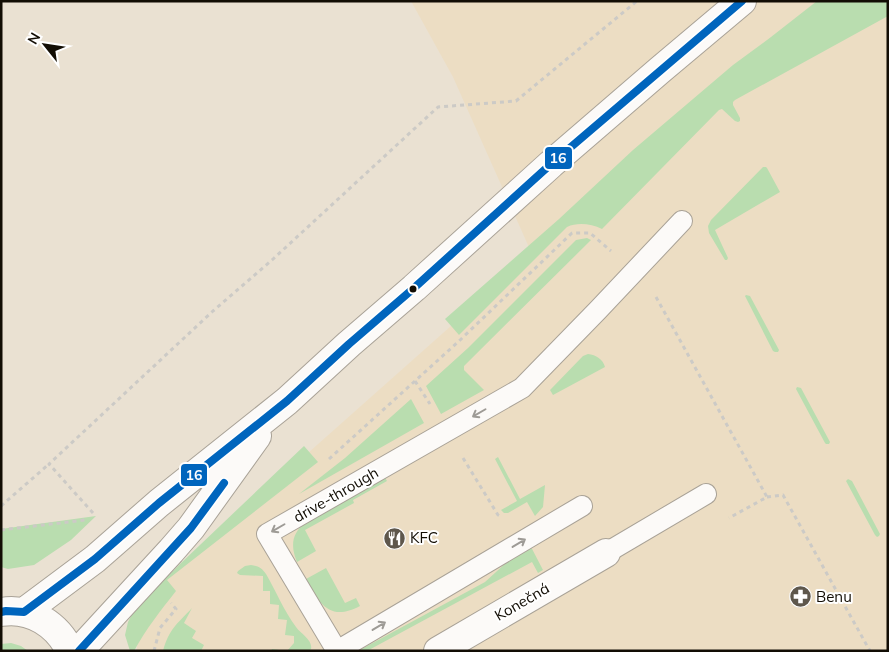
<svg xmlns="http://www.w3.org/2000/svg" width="889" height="652" font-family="Mulish,sans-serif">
  <rect width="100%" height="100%" fill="#eae1d2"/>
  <path fill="#ecddc3" d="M 411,1 L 888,1 L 888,651 L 137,651 L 138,604 L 532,254 L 453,77 Z"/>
  <path fill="#b9ddaf" d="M 817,1 L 888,1 L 888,16 L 735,100 L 733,102 L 733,105 L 740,118 L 740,121 L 738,122 L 735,121 L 722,109 L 719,110 L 602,229 C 591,224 578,222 567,227 L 459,335 L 445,319 L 559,219 L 633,150 L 733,65 L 771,37 Z
    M 763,167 L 766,167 L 767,168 L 780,192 L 715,230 L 728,258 L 727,260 L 725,260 L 709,233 L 708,226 L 711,220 Z
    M 587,238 L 591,240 L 464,366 L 464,370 L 484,390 L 441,414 L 426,386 L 468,348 L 576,240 Z
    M 746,295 L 750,296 L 779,350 L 778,352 L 775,352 L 773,351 L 745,296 Z
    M 588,354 C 596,355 603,359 605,367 L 553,395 L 550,390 L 551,389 L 583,356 Z
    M 797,387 L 801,388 L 830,442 L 829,444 L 826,444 L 825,443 L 796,389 Z
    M 411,399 L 424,423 L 299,494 L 345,458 Z
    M 304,446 L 318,462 L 167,580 L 176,591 C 161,610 146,629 134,651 L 130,651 L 125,635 L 128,622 L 134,610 L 180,564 Z
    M 498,457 L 520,499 L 545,485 L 543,507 L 535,516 L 527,502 L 508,513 L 504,513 L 501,510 L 517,501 L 495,459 Z
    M 384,476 L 387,481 L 353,500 L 354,503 L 305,530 L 316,551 L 297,562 C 290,545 292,533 306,522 Z
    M 848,479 L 852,481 L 880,534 L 879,536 L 877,537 L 875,535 L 846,481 Z
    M 96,516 L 71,540 L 34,565 L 8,569 L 1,567 L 1,529 Z
    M 530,545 L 543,570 L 538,573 L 532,562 L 367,651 L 358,651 L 485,582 L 517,553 Z
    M 251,565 C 258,566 262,568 266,574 C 276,591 284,611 296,627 C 301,634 313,640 311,649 L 309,651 L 271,651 L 272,649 L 287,651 L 294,643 L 294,636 L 285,635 L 287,620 L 278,619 L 279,605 L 270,604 L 270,591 L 263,591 L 263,576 L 240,575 L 237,573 L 238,571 L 245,566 Z
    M 326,568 L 345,603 L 356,598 L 360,606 C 330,622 319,604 306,579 Z
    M 192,608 L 184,623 L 196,631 L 192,638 L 204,645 L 201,651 L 163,651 C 169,629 177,624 192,608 Z
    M 11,643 L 21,646 L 28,651 L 1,651 L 1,644 Z"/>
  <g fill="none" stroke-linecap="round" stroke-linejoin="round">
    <defs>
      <path id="lane" d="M 606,553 L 706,494
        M 337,651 L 267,534 L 522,388 L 598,310 L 682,221
        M 337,651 L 582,506"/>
      <path id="street" d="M 438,651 L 606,553"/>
      <path id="secondary" d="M 1,612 C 31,607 58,625 70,651
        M 24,612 L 95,559 L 159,503 L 287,401 L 349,344 L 414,288 L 551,164 L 660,70 L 742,1
        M 79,651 L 171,551 L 191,528 L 257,436"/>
    </defs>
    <use href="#lane" stroke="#a9a297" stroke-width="22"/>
    <use href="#street" stroke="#a9a297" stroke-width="30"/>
    <use href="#secondary" stroke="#a9a297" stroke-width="30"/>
    <path stroke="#cccac6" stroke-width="3" stroke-dasharray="4 4" stroke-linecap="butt" d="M 656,297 L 767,497 L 729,518
      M 415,381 L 430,404
      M 463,458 L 498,515 L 500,516
      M 329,459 L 458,342 L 572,233 L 590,233 L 611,251
      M 767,497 L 783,495 L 870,651
      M 1,506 L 49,464
      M 93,513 L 49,464 L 213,311 L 272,260 L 438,107 L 516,101 L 637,1
      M 1,530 L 85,520
      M 154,651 L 160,628 L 176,609 L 171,603"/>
    <use href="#lane" stroke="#fcfaf8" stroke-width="20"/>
    <use href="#street" stroke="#fcfaf8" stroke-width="28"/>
    <use href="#secondary" stroke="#fcfaf8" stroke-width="28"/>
    <defs>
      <path id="bus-1" d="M 1,612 L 6,611 L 24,612 L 95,559 L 159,503 L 287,401 L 349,344 L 414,288 L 551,164 L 742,1
        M 79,651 L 191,528 L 224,483"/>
    </defs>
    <use href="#bus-1" stroke="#fff" stroke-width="11"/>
    <use href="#bus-1" stroke="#0065bd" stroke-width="8"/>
  </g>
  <defs><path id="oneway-shaft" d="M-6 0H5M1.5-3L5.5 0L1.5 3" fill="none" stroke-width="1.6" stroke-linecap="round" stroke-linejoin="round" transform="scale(1.25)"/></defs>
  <g stroke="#9e9b96">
    <use href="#oneway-shaft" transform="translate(479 413) rotate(150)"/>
    <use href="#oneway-shaft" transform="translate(278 528) rotate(150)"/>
    <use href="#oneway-shaft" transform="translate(519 543) rotate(-31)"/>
    <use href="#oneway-shaft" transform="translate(379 626) rotate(-31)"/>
  </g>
  <defs>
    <symbol id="restaurant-disc" viewBox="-11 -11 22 22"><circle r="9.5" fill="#5e574c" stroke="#fff"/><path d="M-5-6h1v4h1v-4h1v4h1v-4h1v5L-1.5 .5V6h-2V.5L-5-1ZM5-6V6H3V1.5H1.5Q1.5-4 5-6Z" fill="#fff"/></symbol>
    <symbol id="pharmacy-disc" viewBox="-11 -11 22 22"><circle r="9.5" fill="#5e574c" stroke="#fff"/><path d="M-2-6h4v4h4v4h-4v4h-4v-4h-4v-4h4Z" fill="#fff"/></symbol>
  </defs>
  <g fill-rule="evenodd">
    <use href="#restaurant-disc" x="382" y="526" width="25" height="25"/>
    <use href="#pharmacy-disc" x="788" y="584" width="25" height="25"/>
  </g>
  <circle fill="#120d04" stroke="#fff" stroke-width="2" cx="413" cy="289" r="4.5"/>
  <g text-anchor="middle" stroke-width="4" stroke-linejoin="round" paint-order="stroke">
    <g font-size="15" fill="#120d04" stroke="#fff">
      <text transform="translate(336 495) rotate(-30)" y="5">drive-through</text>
      <text transform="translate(522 602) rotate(-30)" y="5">Konečná</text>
    </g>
    <g font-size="15" fill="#120d04" stroke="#fff" text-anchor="start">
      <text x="410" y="543">KFC</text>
      <text x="816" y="602">Benu</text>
    </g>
  </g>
  <g stroke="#fff" stroke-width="2">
    <rect x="544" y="146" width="29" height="24" rx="5" fill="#0065bd"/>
    <rect x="180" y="463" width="28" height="24" rx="5" fill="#0065bd"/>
  </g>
  <g font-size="14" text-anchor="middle" font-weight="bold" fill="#fff">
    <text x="558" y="163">16</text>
    <text x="194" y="480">16</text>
  </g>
  <rect width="889" height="652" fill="none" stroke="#120d04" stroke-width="5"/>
  <g transform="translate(45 45) rotate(300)" stroke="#ffffff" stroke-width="4" paint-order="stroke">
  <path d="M0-4L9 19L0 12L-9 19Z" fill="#120d04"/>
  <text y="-8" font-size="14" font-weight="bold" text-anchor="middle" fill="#120d04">N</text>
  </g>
</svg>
